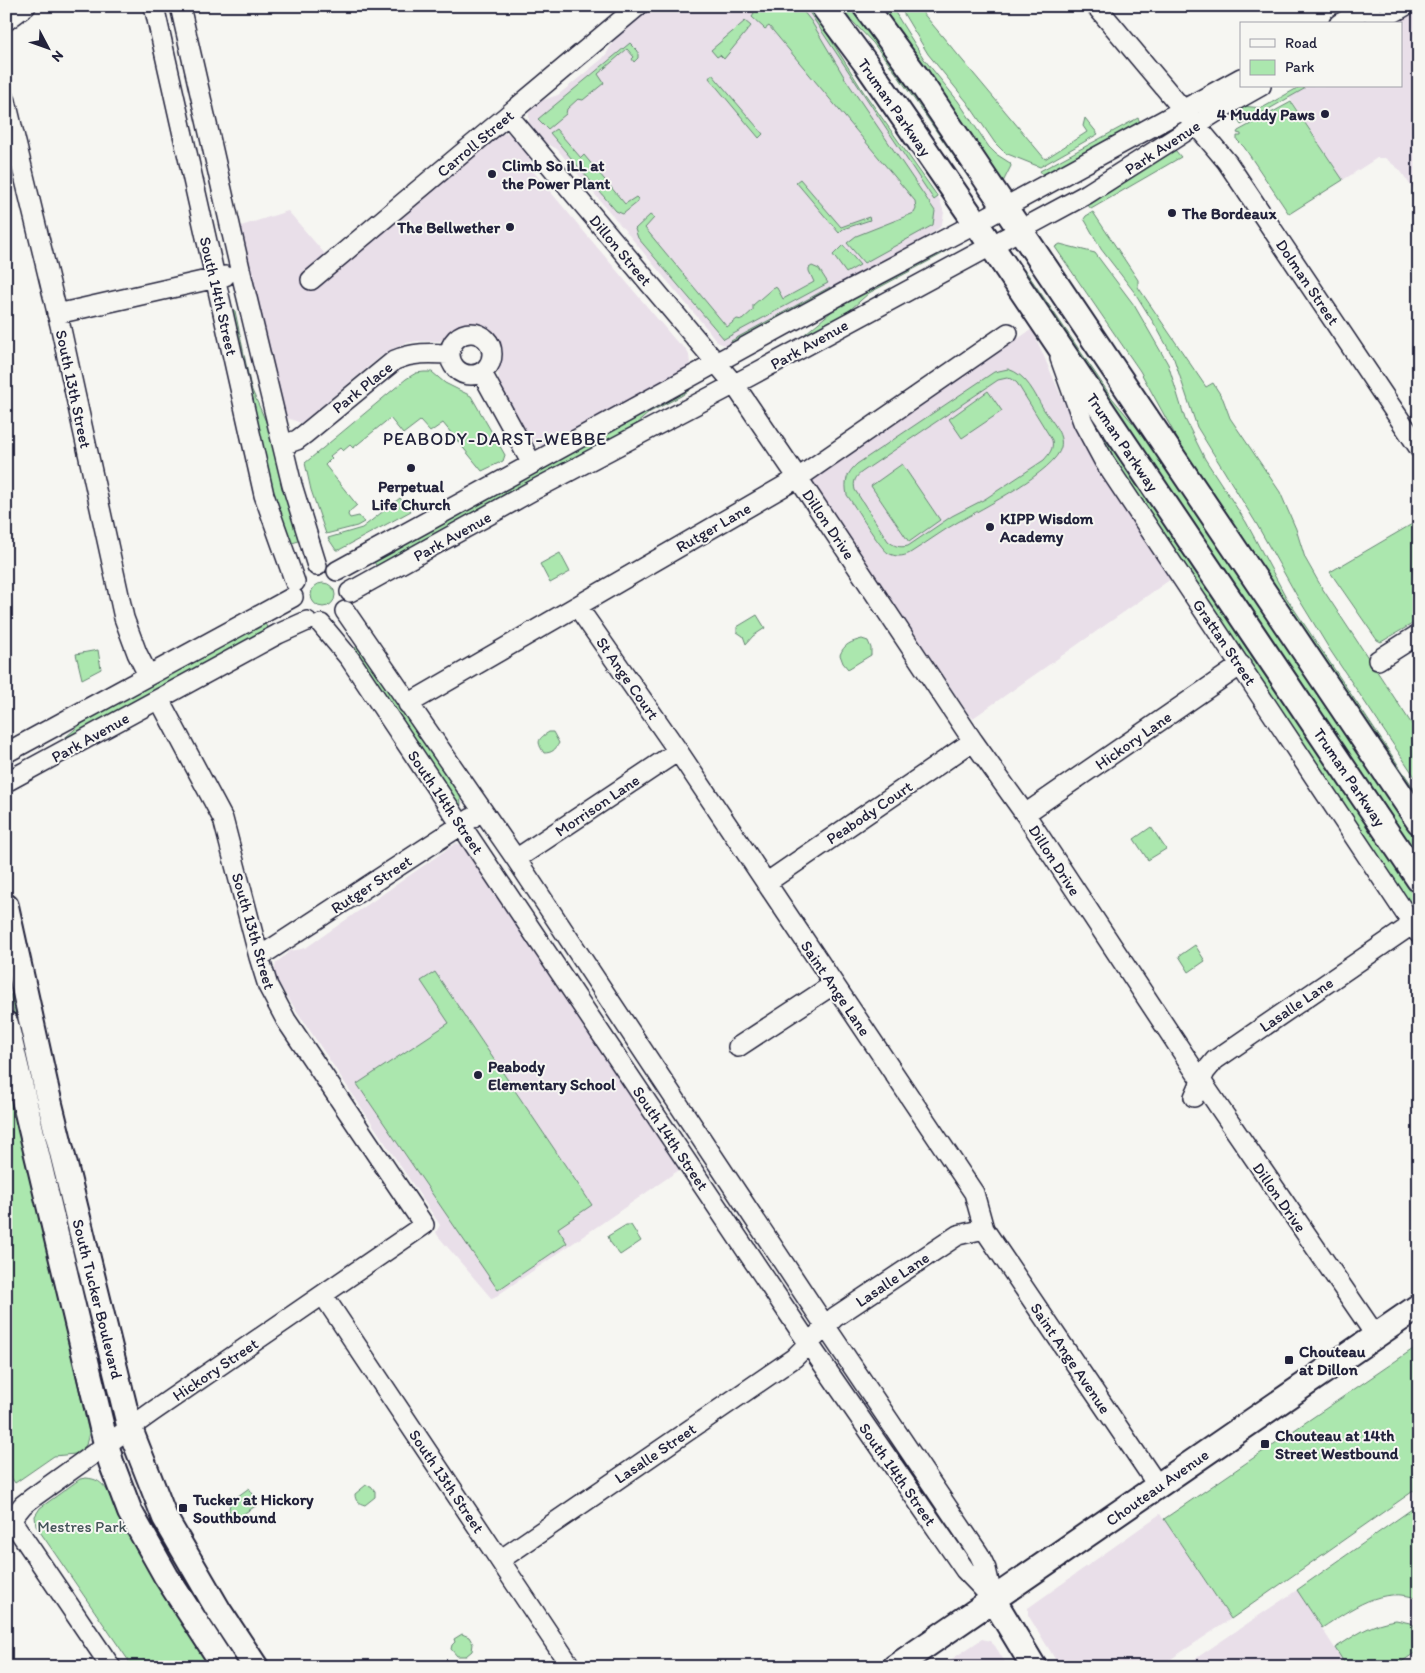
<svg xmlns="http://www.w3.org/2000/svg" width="1425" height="1673" font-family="Itim,sans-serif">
  <rect width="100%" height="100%" fill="#f6f6f2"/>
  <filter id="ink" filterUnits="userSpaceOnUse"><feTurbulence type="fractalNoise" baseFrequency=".02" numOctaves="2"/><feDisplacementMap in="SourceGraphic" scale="10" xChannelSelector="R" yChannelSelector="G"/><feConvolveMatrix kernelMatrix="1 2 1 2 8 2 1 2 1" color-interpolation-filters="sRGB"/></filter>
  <g filter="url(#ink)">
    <path fill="#e9dfe9" d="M 665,6 L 809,6 L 863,91 L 940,200 L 944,213 L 942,223 L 939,228 L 923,239 L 766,324 L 729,347 L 717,342 L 709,331 L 557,149 L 546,143 L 529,123 L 529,113 L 532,108 L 540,101 L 558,95 L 602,59 L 607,53 L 614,40 L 645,14 L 651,10 L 658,10 Z
      M 1416,11 L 1419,11 L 1419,198 L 1400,170 L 1385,158 L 1377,158 L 1343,180 L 1287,94 L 1301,86 L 1401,86 L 1401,24 L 1399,24 L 1400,21 Z
      M 507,133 L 513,135 L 528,153 L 533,171 L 676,341 L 686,349 L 689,355 L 690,363 L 688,368 L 545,445 L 541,446 L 533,442 L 531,439 L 500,384 L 497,367 L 501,351 L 500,344 L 496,336 L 490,330 L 485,328 L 469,324 L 461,326 L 440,341 L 419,341 L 406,343 L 395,348 L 385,353 L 301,423 L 287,418 L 265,332 L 259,321 L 241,242 L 241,226 L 288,211 L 325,254 L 345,265 L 481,149 L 501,134 Z
      M 1032,329 L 1078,435 L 1096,465 L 1169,574 L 1171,579 L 973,718 L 970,716 L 812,481 Z
      M 456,843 L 465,846 L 679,1170 L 492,1299 L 438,1236 L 436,1232 L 440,1225 L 276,980 L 274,972 L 276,963 L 290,951 L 301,949 L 307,947 Z
      M 1160,1514 L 1231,1619 L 1159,1667 L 1060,1667 L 1028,1615 L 1028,1608 Z
      M 1297,1590 L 1347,1667 L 1183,1667 Z
      M 982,1639 L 990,1641 L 995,1646 L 1008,1667 L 940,1667 Z"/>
    <path fill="#abe7ae" stroke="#668474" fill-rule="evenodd" d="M 749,6 L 799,6 L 811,21 L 846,80 L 935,211 L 933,225 L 864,263 L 847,243 L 856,236 L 914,213 L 916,209 L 915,201 L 769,26 L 765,29 L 752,17 L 754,14 Z
      M 805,6 L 809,6 L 813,11 L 863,91 L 938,197 L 934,200 Z
      M 838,6 L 852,6 L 883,48 L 974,180 L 971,181 L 896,73 L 873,43 Z
      M 879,6 L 891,6 L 924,59 L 958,101 L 989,147 L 996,154 L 1010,163 L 1011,166 L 1003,182 Z
      M 899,6 L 917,6 L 1045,159 L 1087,132 L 1083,126 L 1085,118 L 1098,134 L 1040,167 L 1005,153 L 995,143 L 967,102 L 928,54 Z
      M 745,21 L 751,26 L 724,59 L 720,55 L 717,57 L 711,50 Z
      M 630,43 L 638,51 L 638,58 L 634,62 L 632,59 L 634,57 L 627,49 L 598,74 L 604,83 L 583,100 L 578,99 L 567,109 L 566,114 L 548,129 L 538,119 Z
      M 712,74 L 763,134 L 759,138 L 709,78 Z
      M 1301,86 L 1303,86 L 1304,89 L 1241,125 L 1232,110 L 1242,106 L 1262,108 Z
      M 1291,102 L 1343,180 L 1289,214 L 1244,147 L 1237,140 L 1237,136 L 1241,136 L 1241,134 L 1237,133 L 1238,131 Z
      M 1138,118 L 1140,122 L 1043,175 L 1040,171 Z
      M 556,129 L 581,158 L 584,155 L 625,204 L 636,197 L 638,199 L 638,202 L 623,214 L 616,211 L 550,133 Z
      M 1175,150 L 1181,157 L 1091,209 L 1088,205 Z
      M 800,179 L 841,227 L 869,217 L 870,220 L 843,229 L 839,233 L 796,182 Z
      M 1093,212 L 1138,280 L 1138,287 L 1206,387 L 1213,383 L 1223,399 L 1230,418 L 1280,492 L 1296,529 L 1305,558 L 1322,588 L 1419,735 L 1419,783 L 1330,650 L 1297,596 L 1256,523 L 1197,427 L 1174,359 L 1158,330 L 1135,293 L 1101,249 L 1086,222 L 1084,219 L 1086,216 Z
      M 650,215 L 654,218 L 645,228 L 727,327 L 737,319 L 742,320 L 753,310 L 753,305 L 774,287 L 777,288 L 783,299 L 814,282 L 809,271 L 809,268 L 812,266 L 819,269 L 828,283 L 724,339 L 638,238 L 635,229 Z
      M 1060,244 L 1095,253 L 1134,305 L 1168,364 L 1185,419 L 1205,459 L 1246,522 L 1286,597 L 1419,796 L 1419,802 L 1184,451 L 1140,371 L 1055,247 Z
      M 843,245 L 860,265 L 846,273 L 833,255 Z
      M 951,245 L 951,247 L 942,254 L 869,293 L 833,325 L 759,362 L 800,338 L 837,307 Z
      M 1025,270 L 1112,398 L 1162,458 L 1419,841 L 1419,862 L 1022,272 Z
      M 830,287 L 828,291 L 766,324 L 736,346 L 731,341 Z
      M 232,309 L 235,311 L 251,388 L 271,433 L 288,503 L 301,540 L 287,545 L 281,528 L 230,311 Z
      M 1008,369 C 1027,375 1034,393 1044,410 C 1051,420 1064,434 1061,447 C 1057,470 980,510 958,522 C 942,531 926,543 910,553 C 903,557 895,557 888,553 C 880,548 854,505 847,495 C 844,481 847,473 857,464 L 994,372 ZM 1007,378 L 1012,379 L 1017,383 L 1052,440 C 1054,449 1049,454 1044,460 L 985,499 L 952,516 L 908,546 C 899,548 894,546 888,541 L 855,490 C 853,482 855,477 862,472 L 998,380 Z
      M 424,372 L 432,372 L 445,383 L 471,396 L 505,455 L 503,461 L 482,471 L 443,423 L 430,432 L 420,421 L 403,434 L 390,418 L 353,448 L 350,445 L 343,451 L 340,448 L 330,456 L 332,458 L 325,465 L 357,505 L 349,512 L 348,515 L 350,518 L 359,516 L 364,522 L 357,526 L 326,534 L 311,490 L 305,463 L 406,379 L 416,373 Z
      M 691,387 L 691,389 L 681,396 L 650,412 L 613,444 L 380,572 L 373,560 Z
      M 988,391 L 1002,411 L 962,438 L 949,419 Z
      M 1089,411 L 1419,901 L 1419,916 L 1109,452 L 1087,413 Z
      M 902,464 L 940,520 L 909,542 L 871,486 Z
      M 400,498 L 411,511 L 339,550 L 336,550 L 328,538 L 362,528 Z
      M 1419,520 L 1419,620 L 1381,642 L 1377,640 L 1330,572 Z
      M 560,553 L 570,572 L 550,583 L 540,564 Z
      M311 595a12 12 0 1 1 24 0a12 12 0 1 1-24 0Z
      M 757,615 L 765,628 L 753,636 L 746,644 L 743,636 L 737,632 L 737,627 Z
      M 264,621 L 269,632 L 18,765 L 60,742 L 94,713 Z
      M 862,639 L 868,641 L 871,648 L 871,655 L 848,669 L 843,663 L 840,655 C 844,644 851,642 862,639 Z
      M 361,644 L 460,794 L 461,804 L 459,810 L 352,650 Z
      M 98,650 L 101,669 L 82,679 L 76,654 Z
      M 549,732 L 553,732 L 559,743 C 555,750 552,753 544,753 C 536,741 538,739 549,732 Z
      M 1151,827 L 1166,849 L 1148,860 L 1134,839 Z
      M 1195,945 L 1205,961 L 1189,972 L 1179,956 Z
      M 435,972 L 592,1205 L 558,1228 L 567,1243 L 498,1290 L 357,1084 L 449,1023 L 421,981 Z
      M 14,994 L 76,1250 L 71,1251 L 59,1212 L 10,995 Z
      M 6,1071 L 89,1433 L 86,1445 L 81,1450 L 75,1454 L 54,1456 L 15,1483 L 6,1470 Z
      M 626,1225 L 631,1225 L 641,1241 L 620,1255 L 610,1242 L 608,1236 Z
      M 1419,1345 L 1419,1487 L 1231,1619 L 1164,1519 Z
      M 86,1478 C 97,1479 101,1482 107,1490 L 136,1550 L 211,1667 L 133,1667 L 36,1526 L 35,1516 L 40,1508 L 80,1479 Z
      M 366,1485 L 371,1486 L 375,1491 L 375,1497 L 365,1505 C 358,1503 355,1501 355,1494 Z
      M 249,1488 L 259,1504 L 235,1519 L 229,1510 L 230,1502 Z
      M 1419,1504 L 1419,1599 C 1382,1585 1351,1609 1322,1628 L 1297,1590 Z
      M 1396,1620 L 1410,1623 L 1419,1628 L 1419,1650 L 1394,1667 L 1347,1667 L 1335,1648 C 1356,1635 1371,1623 1396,1620 Z
      M 462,1634 L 469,1637 L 473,1644 L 472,1651 L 466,1656 L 457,1656 L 451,1649 L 452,1645 L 455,1642 L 454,1639 Z"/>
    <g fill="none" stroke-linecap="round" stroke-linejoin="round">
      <defs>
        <path id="minor" d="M 154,6 L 264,495 L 295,582
          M 180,6 L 241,273 L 292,485 L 317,566
          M 1096,6 L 1227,162 L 1419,448
          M 6,21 L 26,6
          M 1339,24 L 1371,6
          M 1374,24 L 1405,6
          M 6,101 L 61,329 L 124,618 L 137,653 L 148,675
          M 508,115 L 734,384 L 798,478 L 973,741 L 1025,814 L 1202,1082 L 1376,1336
          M 311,280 L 638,6
          M 57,314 L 225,276
          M450 354a21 21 0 1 1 42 0a21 21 0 1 1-42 0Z
          M 1060,358 L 1083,422 L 1104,461 L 1419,934
          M 482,373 L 532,464
          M 283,445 L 297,440 L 305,434 L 395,360 C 413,352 430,353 450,354
          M 337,571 L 847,291 L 976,223 L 1241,78
          M 350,592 L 532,491 L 750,376 L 1087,194 L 1229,104 L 1261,86
          M 577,606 L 678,751 L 974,1193 L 984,1229 L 1158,1486
          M 345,611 L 516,859 L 826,1327 L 979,1554 L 986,1569 L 993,1599
          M 321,624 L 350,659 L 388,716 L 809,1344 L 965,1570 L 993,1599
          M 1378,660 L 1419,634
          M 408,704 L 798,478 L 1008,333
          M 6,753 L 293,597
          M 6,782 L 278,634 L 307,621
          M 1025,814 L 1241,665
          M 516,859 L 678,751
          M 766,883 L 973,741
          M 259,957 L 472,818
          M 738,1047 L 834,984
          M 1194,1097 L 1205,1072 L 1215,1060 L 1413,924
          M 323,1295 L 571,1667
          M 12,1521 L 111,1667
          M 6,1526 L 23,1505 L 32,1498 L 152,1412 L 424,1225 L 286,1020 L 268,986 L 259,957 L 223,819 L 159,699
          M 500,1560 L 794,1358 L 835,1317 L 958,1235 L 984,1229"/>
        <path id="major" d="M 823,6 L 867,65 L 976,223 L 1419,880
          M 865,6 L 917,77 L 1419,822
          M 6,906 L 47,1092 L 130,1429 L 165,1518 L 219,1611 L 256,1667
          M 6,1024 L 102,1428 L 111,1462 L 130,1512 L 166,1576 L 225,1667
          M 993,1599 L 1034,1667
          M 895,1667 L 1419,1306"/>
      </defs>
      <use href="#minor" stroke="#22223b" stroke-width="22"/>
      <use href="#major" stroke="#22223b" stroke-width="28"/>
      <use href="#minor" stroke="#f6f6f2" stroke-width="19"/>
      <use href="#major" stroke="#f6f6f2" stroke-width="24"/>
    </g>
  </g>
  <g fill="#22223b" stroke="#f6f6f2" stroke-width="2">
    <circle cx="1325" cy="114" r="5"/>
    <circle cx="492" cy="174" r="5"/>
    <circle cx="1172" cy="213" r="5"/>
    <circle cx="510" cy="227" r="5"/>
    <circle cx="411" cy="468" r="5"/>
    <circle cx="990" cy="527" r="5"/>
    <circle cx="478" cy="1075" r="5"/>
    <rect x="1284" y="1355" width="10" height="10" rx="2.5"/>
    <rect x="1260" y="1439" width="10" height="10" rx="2.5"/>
    <rect x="178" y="1503" width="10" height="10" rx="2.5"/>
  </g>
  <g text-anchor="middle" stroke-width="4" stroke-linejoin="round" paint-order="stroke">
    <g font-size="16" fill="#22223b" stroke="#f6f6f2">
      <text transform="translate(895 107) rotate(55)" y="6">Truman Parkway</text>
      <text transform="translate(475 143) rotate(-40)" y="6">Carroll Street</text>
      <text transform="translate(1162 147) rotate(-33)" y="6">Park Avenue</text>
      <text transform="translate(621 250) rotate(50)" y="6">Dillon Street</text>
      <text transform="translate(1308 282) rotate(56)" y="6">Dolman Street</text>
      <text transform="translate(219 296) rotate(77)" y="6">South 14th Street</text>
      <text transform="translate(809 344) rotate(-29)" y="6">Park Avenue</text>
      <text transform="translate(362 387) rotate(-39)" y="6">Park Place</text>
      <text transform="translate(74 389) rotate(78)" y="6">South 13th Street</text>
      <text transform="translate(1123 442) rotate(56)" y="6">Truman Parkway</text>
      <text transform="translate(829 524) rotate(56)" y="6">Dillon Drive</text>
      <text transform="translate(713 527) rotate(-30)" y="6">Rutger Lane</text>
      <text transform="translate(452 536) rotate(-29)" y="6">Park Avenue</text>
      <text transform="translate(1225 642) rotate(56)" y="6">Grattan Street</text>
      <text transform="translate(628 678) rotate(55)" y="6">St Ange Court</text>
      <text transform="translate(90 737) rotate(-29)" y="6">Park Avenue</text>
      <text transform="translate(1133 740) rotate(-35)" y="6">Hickory Lane</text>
      <text transform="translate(1350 777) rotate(56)" y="6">Truman Parkway</text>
      <text transform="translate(446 802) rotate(56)" y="6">South 14th Street</text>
      <text transform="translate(597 805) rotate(-34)" y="6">Morrison Lane</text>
      <text transform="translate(869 812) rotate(-34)" y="6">Peabody Court</text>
      <text transform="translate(1055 860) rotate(57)" y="6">Dillon Drive</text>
      <text transform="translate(371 884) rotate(-33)" y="6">Rutger Street</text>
      <text transform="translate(254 931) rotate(74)" y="6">South 13th Street</text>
      <text transform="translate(836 988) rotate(56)" y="6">Saint Ange Lane</text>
      <text transform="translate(1296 1004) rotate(-34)" y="6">Lasalle Lane</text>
      <text transform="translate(671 1138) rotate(56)" y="6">South 14th Street</text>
      <text transform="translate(1280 1197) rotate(55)" y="6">Dillon Drive</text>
      <text transform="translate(892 1279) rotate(-34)" y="6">Lasalle Lane</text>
      <text transform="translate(98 1299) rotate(76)" y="6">South Tucker Boulevard</text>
      <text transform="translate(1071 1358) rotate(56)" y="6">Saint Ange Avenue</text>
      <text transform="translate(215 1369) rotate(-34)" y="6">Hickory Street</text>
      <text transform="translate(655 1453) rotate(-34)" y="6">Lasalle Street</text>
      <text transform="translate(898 1474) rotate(55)" y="6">South 14th Street</text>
      <text transform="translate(447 1481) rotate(56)" y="6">South 13th Street</text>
      <text transform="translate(1157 1487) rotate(-35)" y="6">Chouteau Avenue</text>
    </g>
    <g font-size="16" font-weight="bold" fill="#22223b" stroke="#f6f6f2" text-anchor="start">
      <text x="1315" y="120" text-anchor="end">4 Muddy Paws</text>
      <text x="502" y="171">Climb So iLL at<tspan x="502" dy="18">the Power Plant</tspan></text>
      <text x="1182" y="219">The Bordeaux</text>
      <text x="500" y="233" text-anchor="end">The Bellwether</text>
      <text x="411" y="492" text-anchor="middle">Perpetual<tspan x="411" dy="18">Life Church</tspan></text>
      <text x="1000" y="524">KIPP Wisdom<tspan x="1000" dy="18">Academy</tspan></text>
      <text x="488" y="1072">Peabody<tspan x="488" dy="18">Elementary School</tspan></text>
      <text x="1299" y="1357">Chouteau<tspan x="1299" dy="18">at Dillon</tspan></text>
      <text x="1275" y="1441">Chouteau at 14th<tspan x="1275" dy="18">Street Westbound</tspan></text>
      <text x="193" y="1505">Tucker at Hickory<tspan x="193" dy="18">Southbound</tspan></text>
    </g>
    <g font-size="16" fill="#445358" stroke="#f6f6f2">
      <text x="82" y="1532">Mestres Park</text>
    </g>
    <g font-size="18" letter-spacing="1" fill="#22223b" stroke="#f6f6f2">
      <text x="495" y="445">PEABODY-DARST-WEBBE</text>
    </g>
  </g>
  <rect width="1425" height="1673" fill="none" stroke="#f6f6f2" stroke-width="25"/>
  <rect x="12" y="12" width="1400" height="1648" fill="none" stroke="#22223b" stroke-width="2" filter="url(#ink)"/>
  <rect x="1240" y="22" width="162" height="65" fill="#f6f6f2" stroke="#a1a1a9"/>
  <rect x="1250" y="39" width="25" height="8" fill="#f6f6f2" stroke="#a1a1a9"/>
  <text x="1285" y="48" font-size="15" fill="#22223b">Road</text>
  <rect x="1250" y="60" width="25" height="15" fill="#abe7ae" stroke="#a1a1a9"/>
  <text x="1285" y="72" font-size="15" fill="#22223b">Park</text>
  <g transform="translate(48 48) rotate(131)" stroke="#f6f6f2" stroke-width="4" paint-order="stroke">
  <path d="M0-4L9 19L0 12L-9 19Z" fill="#22223b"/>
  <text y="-8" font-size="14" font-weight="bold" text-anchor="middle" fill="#22223b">N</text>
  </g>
</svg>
